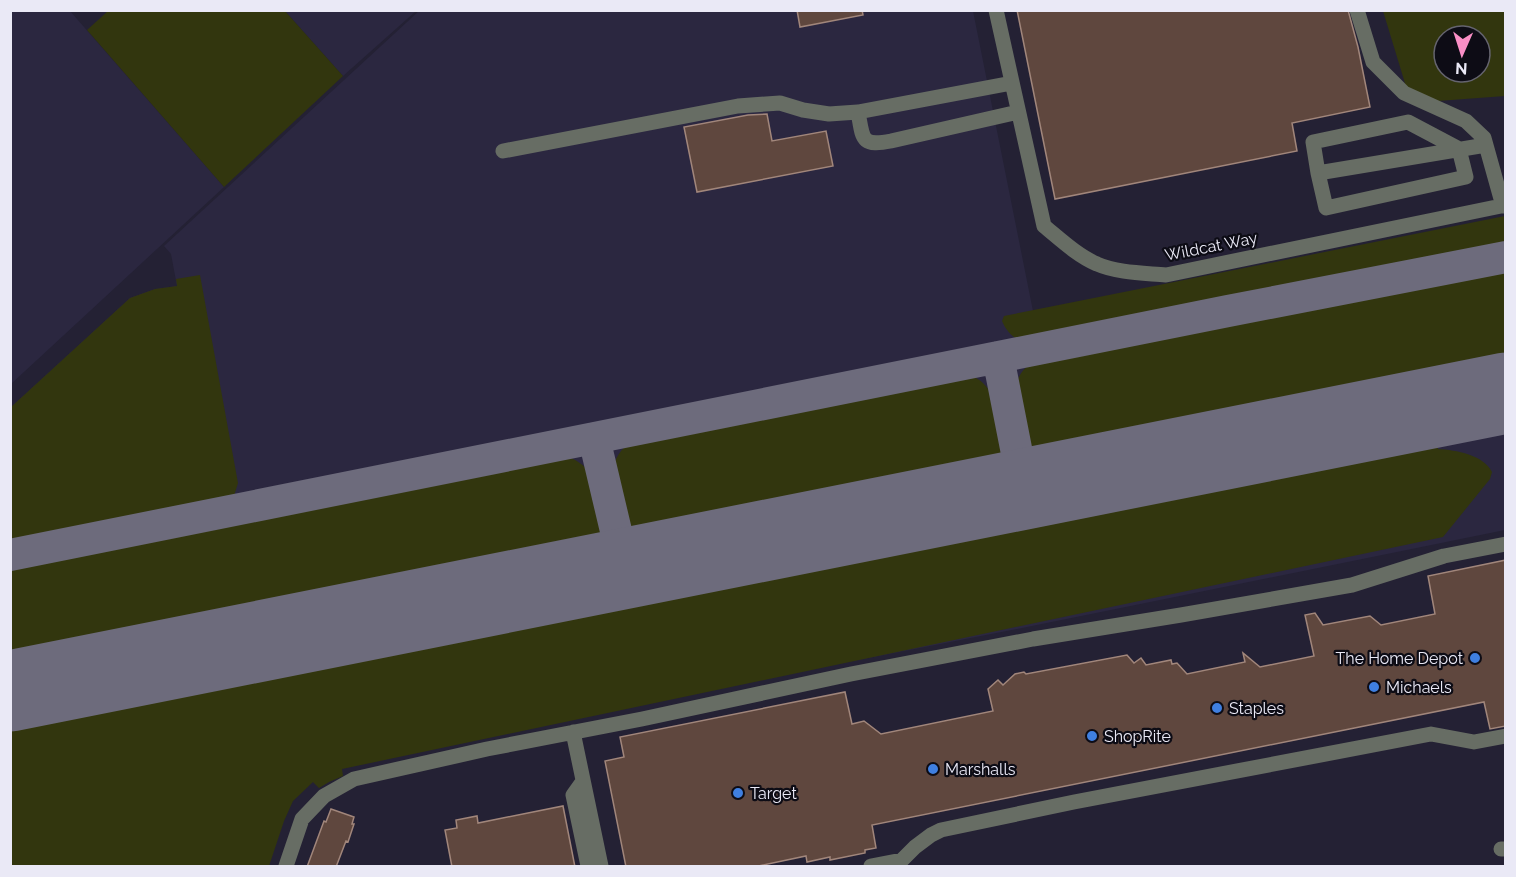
<svg xmlns="http://www.w3.org/2000/svg" width="1516" height="877" font-family="Raleway,sans-serif">
  <rect width="100%" height="100%" fill="#242134"/>
  <path fill="#2b2740" d="M 11,10 L 70,11 L 224,187 L 11,384 Z
    M 285,11 L 416,11 L 343,76 Z
    M 419,11 L 973,11 L 1034,316 L 1505,222 L 1505,530 L 1027,627 L 750,681 L 11,833 L 11,407 L 130,298 L 155,289 L 177,286 L 171,254 L 164,246 Z"/>
  <path fill="#32360e" fill-rule="evenodd" d="M 108,11 L 285,11 L 343,76 L 224,187 L 87,30 Z
    M 1383,11 L 1505,11 L 1505,96 L 1411,103 ZM 1444,36 L 1480,36 L 1480,72 L 1444,72 Z
    M 1505,216 L 1505,248 L 1035,343 C 1019,344 1008,335 1002,321 L 1004,316 Z
    M 1505,268 L 1505,357 L 1033,452 C 1028,450 1026,445 1024,440 L 1015,390 C 1017,376 1024,366 1037,361 Z
    M 200,275 L 238,483 L 234,496 L 224,506 L 11,548 L 11,407 L 130,298 L 155,289 L 177,286 L 176,279 Z
    M 959,375 C 999,373 999,424 1005,452 L 1004,457 L 631,532 L 626,530 L 623,522 L 613,471 C 614,458 621,449 632,441 Z
    M 1437,440 L 1438,449 C 1456,450 1484,455 1492,472 L 1490,479 L 1443,537 L 342,769 L 343,776 L 329,782 L 319,788 L 313,782 L 293,801 L 284,821 L 269,866 L 11,866 L 11,725 Z
    M 563,455 C 576,459 585,465 592,476 L 602,529 L 602,535 L 600,538 L 11,656 L 11,568 Z"/>
  <g fill="none" stroke-linecap="round" stroke-linejoin="round">
    <path stroke="#6d6b7c" stroke-width="32" d="M 998,357 L 1024,489
      M 594,438 L 625,569
      M 10,555 L 1228,311 L 1506,257"/>
    <path stroke="#6d6b7c" stroke-width="81" d="M 10,691 L 1506,393"/>
  </g>
  <path fill="#5f473e" stroke="#a1867b" stroke-width="1.5" d="M 797,10 L 862,10 L 863,15 L 800,27 Z
    M 1017,10 L 1348,10 L 1358,47 L 1370,107 L 1292,123 L 1297,151 L 1055,199 Z
    M 767,114 L 772,141 L 826,131 L 833,166 L 697,192 L 684,127 L 748,115 Z
    M 1506,560 L 1506,726 L 1490,729 L 1484,702 L 872,825 L 876,848 L 865,850 L 865,853 L 830,860 L 830,857 L 807,862 L 806,856 L 754,867 L 626,867 L 605,761 L 624,757 L 620,737 L 845,692 L 852,724 L 864,721 L 881,734 L 993,711 L 988,689 L 998,680 L 1003,685 L 1015,674 L 1024,672 L 1026,674 L 1127,655 L 1134,663 L 1141,658 L 1146,665 L 1171,660 L 1172,664 L 1177,663 L 1187,674 L 1245,662 L 1243,653 L 1260,667 L 1314,656 L 1305,615 L 1315,613 L 1323,625 L 1370,616 L 1381,625 L 1435,614 L 1428,576 Z
    M 563,806 L 575,867 L 452,867 L 445,830 L 457,828 L 456,820 L 477,816 L 478,823 Z
    M 331,809 L 354,817 L 352,824 L 354,824 L 348,842 L 346,841 L 336,867 L 307,867 L 324,821 L 326,822 Z"/>
  <g fill="none" stroke-linecap="round" stroke-linejoin="round">
    <path stroke="#676d64" stroke-width="15" d="M 996,10 L 1044,226 C 1061,240 1078,256 1097,264 C 1117,273 1145,273 1166,275 L 1506,205
      M 1357,10 L 1373,62 L 1404,93 L 1466,121 L 1484,138 L 1503,206
      M 858,112 C 863,138 860,147 891,141 L 1018,112
      M 503,151 L 738,106 L 780,103 L 803,110 L 829,114 L 858,112 L 1012,83
      M 1318,173 L 1313,142 L 1408,122 L 1459,149 L 1466,177 L 1326,208 L 1318,173 L 1486,145
      M 573,732 L 601,866
      M 583,781 L 573,795 L 588,866
      M 1501,849 L 1506,849
      M 286,866 L 302,819 L 324,796 L 354,779 L 487,749 L 642,719 L 851,674 L 1033,639 L 1181,615 L 1352,585 L 1444,556 L 1506,544
      M 871,866 L 902,860 L 915,847 L 931,835 L 941,830 L 1074,802 L 1431,734 L 1474,742 L 1506,736"/>
  </g>
  <g fill="#3f7fe0" stroke="#0d0c15" stroke-width="2">
    <circle cx="1475" cy="658" r="6"/>
    <circle cx="1374" cy="687" r="6"/>
    <circle cx="1217" cy="708" r="6"/>
    <circle cx="1092" cy="736" r="6"/>
    <circle cx="933" cy="769" r="6"/>
    <circle cx="738" cy="793" r="6"/>
  </g>
  <g text-anchor="middle" stroke-width="4.5" stroke-linejoin="round" paint-order="stroke">
    <g font-size="16" fill="#eae9f6" stroke="#0d0c15">
      <text transform="translate(1211 246) rotate(-11)" y="6">Wildcat Way</text>
    </g>
    <g font-size="16" fill="#eae9f6" stroke="#0d0c15" text-anchor="start">
      <text x="1463" y="664" text-anchor="end">The Home Depot</text>
      <text x="1386" y="693">Michaels</text>
      <text x="1229" y="714">Staples</text>
      <text x="1104" y="742">ShopRite</text>
      <text x="945" y="775">Marshalls</text>
      <text x="750" y="799">Target</text>
    </g>
  </g>
  <rect width="1516" height="877" fill="none" stroke="#eae9f6" stroke-width="24"/>
  <g transform="translate(1462 54) rotate(183)"><circle r="28" fill="#0d0c15" stroke="#65646f" stroke-width="1.5"/>
  <path d="M0-4.5L10 22L0 15L-10 22Z" fill="#fa8fc6"/>
  <text y="-9" font-size="16" font-weight="bold" text-anchor="middle" fill="#eae9f6">N</text>
  </g>
</svg>
